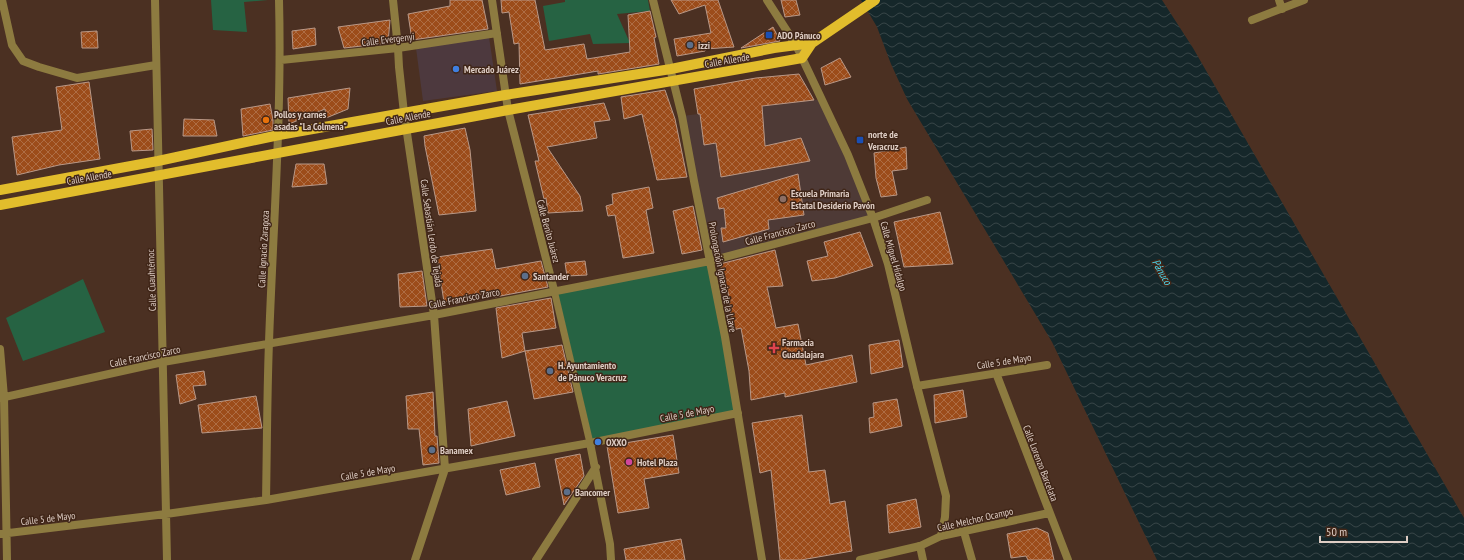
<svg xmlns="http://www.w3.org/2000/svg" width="1464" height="560" font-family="'PT Sans Narrow',sans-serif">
  <defs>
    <pattern id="water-waves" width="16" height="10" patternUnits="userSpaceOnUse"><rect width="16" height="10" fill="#15272a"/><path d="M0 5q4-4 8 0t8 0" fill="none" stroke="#374547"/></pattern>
    <pattern id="building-cross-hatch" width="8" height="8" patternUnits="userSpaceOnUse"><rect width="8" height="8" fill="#9c4c1a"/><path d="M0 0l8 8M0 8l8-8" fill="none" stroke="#ae6d44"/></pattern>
  </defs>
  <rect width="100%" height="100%" fill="#4b3022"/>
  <path fill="#4d393e" d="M 489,37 L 497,91 L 423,101 L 416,48 Z"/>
  <path fill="#4e3a36" d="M 823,99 L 875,218 L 710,261 L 682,116 Z"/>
  <path fill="#266343" d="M 211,0 L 268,0 L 244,2 L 247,32 L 213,30 Z
    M 565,0 L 648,0 L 650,11 L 617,14 L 630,43 L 593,44 L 590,34 L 549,41 L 543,6 L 565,2 Z
    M 710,261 L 738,413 L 590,443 L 554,290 Z
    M 83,279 L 105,332 L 23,361 L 6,318 Z"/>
  <path fill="url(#water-waves)" d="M 861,0 L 1162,0 L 1193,48 L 1464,518 L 1464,560 L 1157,560 L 1052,342 L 907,99 L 891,64 L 877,27 Z"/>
  <path fill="url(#building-cross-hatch)" stroke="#b99887" d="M 450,0 L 482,0 L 488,29 L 412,40 L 408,14 L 450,6 Z
    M 501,0 L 535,0 L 545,50 L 584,44 L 587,59 L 630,52 L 628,15 L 650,11 L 656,37 L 654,38 L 659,64 L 598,74 L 598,71 L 520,84 L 519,43 L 514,44 L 509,12 L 502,13 Z
    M 671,0 L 718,0 L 734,47 L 705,49 L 705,51 L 677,56 L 674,39 L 711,33 L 705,5 L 679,14 Z
    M 781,0 L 796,0 L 800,15 L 785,17 Z
    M 390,20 L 388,43 L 344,48 L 338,27 Z
    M 773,27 L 780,41 L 741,48 Z
    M 315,28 L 316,45 L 293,49 L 292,31 Z
    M 97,31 L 98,48 L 82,48 L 81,32 Z
    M 840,58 L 851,77 L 825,85 L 821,68 Z
    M 799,74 L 814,100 L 762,106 L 765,146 L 801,138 L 810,161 L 721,177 L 716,143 L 704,145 L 700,114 L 698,114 L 694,89 L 756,78 Z
    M 89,82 L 100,159 L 59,165 L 17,175 L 12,137 L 62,130 L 56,87 Z
    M 350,88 L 348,109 L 326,118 L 325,109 L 289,124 L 288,98 Z
    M 665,90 L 675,119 L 687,177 L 657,180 L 642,114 L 624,119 L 621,97 Z
    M 604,103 L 610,120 L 594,122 L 597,138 L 547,147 L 580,196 L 583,211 L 548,213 L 546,198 L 544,199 L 535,161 L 539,161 L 528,115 Z
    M 270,104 L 273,120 L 273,130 L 243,136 L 241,109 Z
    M 184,119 L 214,120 L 217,136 L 183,136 Z
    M 465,128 L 470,150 L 476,211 L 439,215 L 425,146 L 424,136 Z
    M 152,129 L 153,150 L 132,151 L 130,131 Z
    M 906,147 L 907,169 L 892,171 L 897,195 L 881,197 L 876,178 L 874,153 Z
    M 296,164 L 324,164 L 327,184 L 292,187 Z
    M 798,174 L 804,215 L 768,220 L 769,229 L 723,242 L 721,228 L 726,228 L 724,208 L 719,209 L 717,198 Z
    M 649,187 L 653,208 L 646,210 L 654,253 L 623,258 L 615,215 L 608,216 L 606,206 L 613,204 L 612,194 Z
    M 693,206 L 702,250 L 682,254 L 673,211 Z
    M 940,212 L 953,264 L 904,267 L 894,222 Z
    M 860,232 L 873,266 L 835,278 L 812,281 L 807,261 L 828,256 L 824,242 Z
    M 492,249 L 496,269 L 541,261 L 548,287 L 495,297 L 494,291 L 444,302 L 437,257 Z
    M 775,250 L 783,286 L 767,287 L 776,328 L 798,324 L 806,365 L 852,355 L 857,382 L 785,397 L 785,393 L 751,400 L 749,371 L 741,328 L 733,330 L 728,292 L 720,264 Z
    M 585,261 L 587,275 L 567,276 L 565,263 Z
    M 422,271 L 427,306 L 400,307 L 398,274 Z
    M 551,298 L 556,328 L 522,333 L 525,351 L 502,358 L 496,308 Z
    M 899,340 L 903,367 L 871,374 L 869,345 Z
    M 562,345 L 573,392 L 534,399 L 525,351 Z
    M 204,371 L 206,385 L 193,386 L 196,399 L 180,404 L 176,375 Z
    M 963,390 L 967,417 L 935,423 L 934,395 Z
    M 433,392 L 435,436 L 437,436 L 439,463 L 423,465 L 419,429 L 408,429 L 406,396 Z
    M 256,396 L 262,428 L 202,433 L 198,405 Z
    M 897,399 L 902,426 L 870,433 L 869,418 L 874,417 L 873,403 Z
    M 507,401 L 515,436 L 471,446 L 468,409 Z
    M 802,415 L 809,472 L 825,470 L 830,504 L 845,501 L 852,551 L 801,560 L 780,560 L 771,470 L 760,473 L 752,423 Z
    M 673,435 L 679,473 L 644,479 L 649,508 L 618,513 L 607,446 Z
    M 580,454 L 584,476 L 564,505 L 555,459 Z
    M 535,463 L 540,487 L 506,495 L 500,470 Z
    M 916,499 L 921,527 L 889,533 L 887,505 Z
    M 1037,528 L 1048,533 L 1054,560 L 1028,560 L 1026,556 L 1011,558 L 1007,534 Z
    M 681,539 L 685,560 L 626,560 L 624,549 Z"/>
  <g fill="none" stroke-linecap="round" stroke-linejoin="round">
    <path stroke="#8d7b40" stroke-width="7" d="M 554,290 L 590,443"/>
    <path stroke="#8d7b40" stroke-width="8" d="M 2,0 L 12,45 L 23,61 L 39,67 L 77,78 L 156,65
      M 155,0 L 167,560
      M 393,0 L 398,48 L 399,67 L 404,113 L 434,315 L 445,469 L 415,560
      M 492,0 L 508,110 L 554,290
      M 653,0 L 682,116 L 694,181 L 725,337 L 762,560
      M 767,0 L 796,45
      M 1279,0 L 1282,9
      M 1252,20 L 1304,0
      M 281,60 L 398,48 L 497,33
      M 0,349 L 4,397 L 7,560
      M 996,373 L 1068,560
      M 917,386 L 1047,365
      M 0,398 L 163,362 L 434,315 L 710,261 L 873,218 L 927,200
      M 590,443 L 610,544 L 611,560
      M 266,500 C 267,447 267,395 269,342 C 273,228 282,114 279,0
      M 964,532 L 972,560
      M 0,534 L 166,514 L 266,500 L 590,443 L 738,413
      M 941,536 L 1049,513
      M 920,546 L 923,560
      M 536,560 L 596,467"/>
    <path stroke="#8d7b40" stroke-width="8" d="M 796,45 L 848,155 L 873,218 L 888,264 L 917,386 L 946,496 L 945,517 L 941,536 L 920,546 L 860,560"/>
    <path stroke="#e2bd2c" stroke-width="10" d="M 0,190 L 158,161 L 279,135 L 505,95 L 671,69 L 774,48 L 812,43
      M 0,205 L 508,110 L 802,58 L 812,43 L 875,0"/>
  </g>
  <g fill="#1a4fb4" stroke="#402618" stroke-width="1.5">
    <rect x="765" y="31" width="8" height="8" rx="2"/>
    <rect x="856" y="136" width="8" height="8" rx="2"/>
  </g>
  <g fill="#5c6f8a" stroke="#402618" stroke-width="1.5">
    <circle cx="690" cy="45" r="4"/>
    <circle cx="525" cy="276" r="4"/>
    <circle cx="550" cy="371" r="4"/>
    <circle cx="432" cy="450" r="4"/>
    <circle cx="567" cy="492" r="4"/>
  </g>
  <g fill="#3f7fe0" stroke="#402618" stroke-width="1.5">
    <circle cx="456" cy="69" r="4"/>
    <circle cx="598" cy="442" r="4"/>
  </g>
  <circle fill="#e8710a" stroke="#402618" stroke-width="1.5" cx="266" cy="120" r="4"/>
  <circle fill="#8d6e63" stroke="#402618" stroke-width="1.5" cx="783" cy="199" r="4"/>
  <path fill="#e0444e" stroke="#402618" stroke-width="1.5" d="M772 342h4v4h4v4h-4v4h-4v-4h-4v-4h4z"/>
  <circle fill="#d1479c" stroke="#402618" stroke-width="1.5" cx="629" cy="462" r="4"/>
  <g text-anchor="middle" stroke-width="3" stroke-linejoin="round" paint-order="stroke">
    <g font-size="10" font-weight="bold" fill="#decdc4" stroke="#402618" text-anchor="start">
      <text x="777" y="39">ADO Pánuco</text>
      <text x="698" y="49">izzi</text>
      <text x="464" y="73">Mercado Juárez</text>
      <text x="274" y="118">Pollos y carnes<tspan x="274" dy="12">asadas "La Colmena"</tspan></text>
      <text x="868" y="138">norte de<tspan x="868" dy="12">Veracruz</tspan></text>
      <text x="791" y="197">Escuela Primaria<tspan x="791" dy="12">Estatal Desiderio Pavón</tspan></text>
      <text x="533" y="280">Santander</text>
      <text x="782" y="346">Farmacia<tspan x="782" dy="12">Guadalajara</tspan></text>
      <text x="558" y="369">H. Ayuntamiento<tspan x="558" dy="12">de Pánuco Veracruz</tspan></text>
      <text x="606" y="446">OXXO</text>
      <text x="440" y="454">Banamex</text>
      <text x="637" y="466">Hotel Plaza</text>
      <text x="575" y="496">Bancomer</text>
    </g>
    <g font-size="10" fill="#decdc4" stroke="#402618">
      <text transform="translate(388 39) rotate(-7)" y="4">Calle Evergenyi</text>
      <text transform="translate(727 60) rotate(-10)" y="4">Calle Allende</text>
      <text transform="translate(408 117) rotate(-11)" y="4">Calle Allende</text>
      <text transform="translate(89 177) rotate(-10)" y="4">Calle Allende</text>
      <text transform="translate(549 231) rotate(75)" y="4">Calle Benito Juárez</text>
      <text transform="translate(780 232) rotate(-15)" y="4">Calle Francisco Zarco</text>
      <text transform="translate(432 233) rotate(82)" y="4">Calle Sebastián Lerdo de Tejada</text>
      <text transform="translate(263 249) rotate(-87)" y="4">Calle Ignacio Zaragoza</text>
      <text transform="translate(894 256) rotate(74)" y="4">Calle Miguel Hidalgo</text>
      <text transform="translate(723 277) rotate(79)" y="4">Prolongación Ignacio de la Llave</text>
      <text transform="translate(151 280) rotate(-92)" y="4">Calle Cuauhtémoc</text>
      <text transform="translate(464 298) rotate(-11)" y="4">Calle Francisco Zarco</text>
      <text transform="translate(145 356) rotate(-12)" y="4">Calle Francisco Zarco</text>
      <text transform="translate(1004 361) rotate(-9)" y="4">Calle 5 de Mayo</text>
      <text transform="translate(687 413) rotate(-11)" y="4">Calle 5 de Mayo</text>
      <text transform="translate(1041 463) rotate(69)" y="4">Calle Lorenzo Barcelata</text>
      <text transform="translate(368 472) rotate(-10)" y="4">Calle 5 de Mayo</text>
      <text transform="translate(48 518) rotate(-7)" y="4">Calle 5 de Mayo</text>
      <text transform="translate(975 519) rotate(-13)" y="4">Calle Melchor Ocampo</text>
    </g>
    <g font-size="11" font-style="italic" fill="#4ad7ee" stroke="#402618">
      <text transform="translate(1162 272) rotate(60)" y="4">Pánuco</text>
    </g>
  </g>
  <path d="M1320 536v6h87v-6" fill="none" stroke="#decdc4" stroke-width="2"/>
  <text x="1326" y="536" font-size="12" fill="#decdc4" stroke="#402618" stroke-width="3" paint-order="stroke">50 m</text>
</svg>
